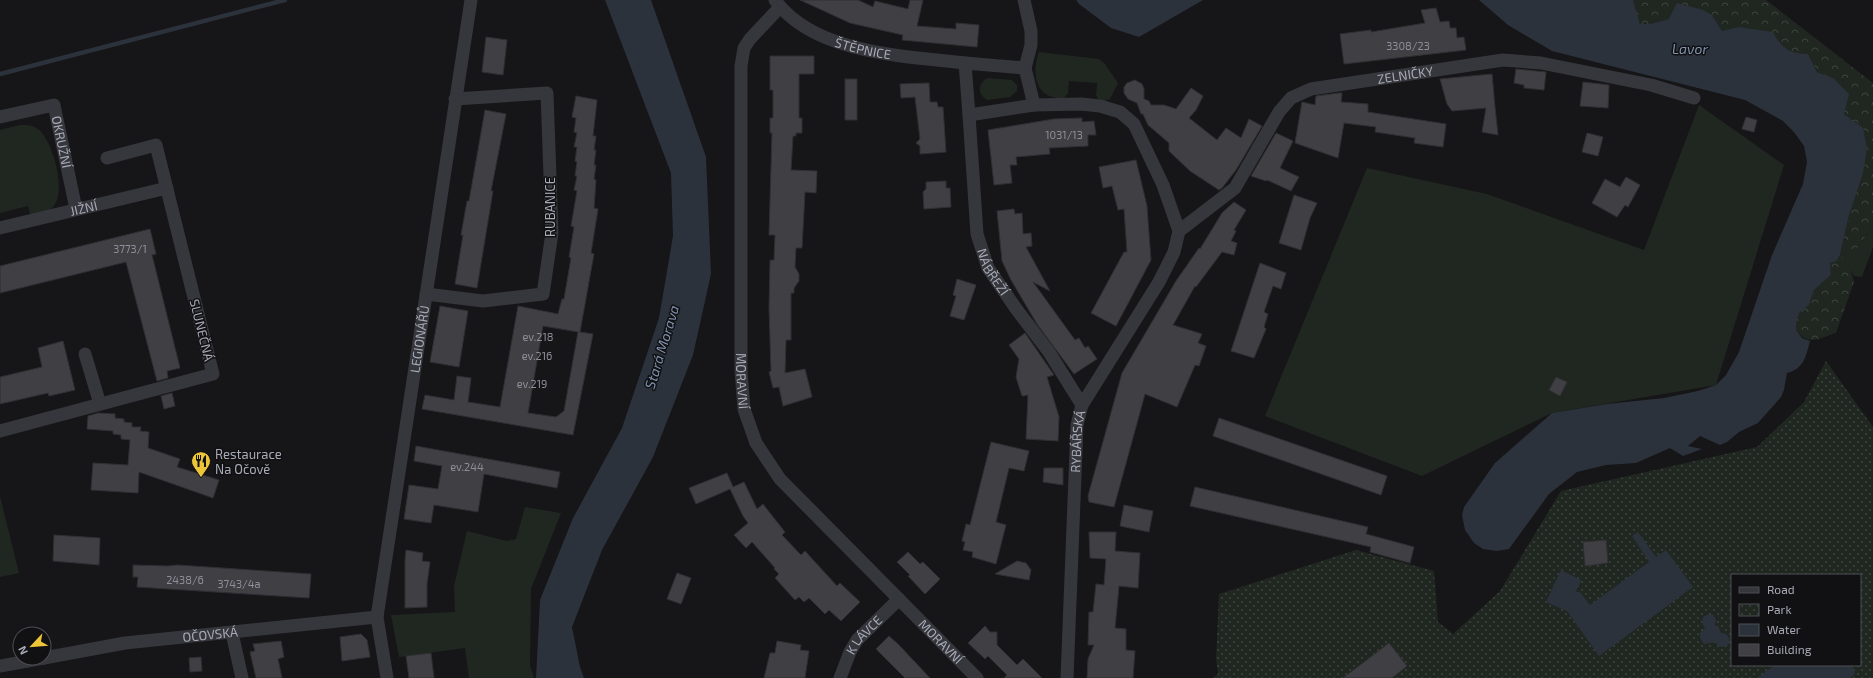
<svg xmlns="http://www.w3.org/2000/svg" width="1873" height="678" font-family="'Exo 2',sans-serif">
  <defs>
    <pattern id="forest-crowns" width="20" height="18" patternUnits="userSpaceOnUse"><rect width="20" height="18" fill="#202721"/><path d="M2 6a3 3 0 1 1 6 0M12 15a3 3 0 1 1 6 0" fill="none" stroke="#3e443f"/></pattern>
    <pattern id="park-dots" width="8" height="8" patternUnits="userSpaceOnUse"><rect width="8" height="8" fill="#202721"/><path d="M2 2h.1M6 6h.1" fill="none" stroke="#3e443f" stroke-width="1.8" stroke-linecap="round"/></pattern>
  </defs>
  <rect width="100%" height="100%" fill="#161517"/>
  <path fill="#202721" d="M 1039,52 L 1099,59 L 1105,64 L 1118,83 L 1110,99 L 1104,101 L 1098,99 L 1096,95 L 1097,83 L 1069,81 L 1068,93 L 1064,98 C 1035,100 1031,73 1039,52 Z
    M 987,78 L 1012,80 L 1017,85 L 1017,91 L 1010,97 L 987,100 C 977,94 978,84 987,78 Z
    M 1699,105 L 1784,165 L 1716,385 L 1552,413 L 1422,476 L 1265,416 L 1367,168 L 1487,194 L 1644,250 Z
    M 20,125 C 26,125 33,125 38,129 C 53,141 67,191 53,207 C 48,213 39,216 31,218 L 28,206 L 0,213 L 0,130 Z
    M 1873,225 L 1873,247 L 1862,277 L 1854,276 L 1851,270 L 1840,255 L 1856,250 Z
    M 0,496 L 19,573 L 0,577 Z
    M 525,507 L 561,513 L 531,589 L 530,665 L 534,678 L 469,678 L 465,648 L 399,657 L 391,615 L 455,612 L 454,586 L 467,531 L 507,541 L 516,539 Z"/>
  <path fill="url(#forest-crowns)" d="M 1633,0 L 1766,0 L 1873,83 L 1873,225 L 1856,250 L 1841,255 L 1851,270 L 1854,282 L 1836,333 C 1819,338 1809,347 1796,330 L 1797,319 L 1800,312 L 1809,305 L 1814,290 L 1831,275 L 1830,263 L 1840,255 L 1849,215 L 1867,148 L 1863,129 L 1844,114 L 1833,78 L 1817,72 L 1808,54 L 1797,54 L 1738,27 L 1722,31 L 1712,15 L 1669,19 L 1650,24 L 1640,24 Z"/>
  <path fill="url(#park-dots)" fill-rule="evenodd" d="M 1826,361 L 1873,427 L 1873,678 L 1213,678 L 1218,674 L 1216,659 L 1219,594 L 1356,550 L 1434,571 L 1438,622 L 1453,634 L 1500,591 L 1561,491 L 1757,447 L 1804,402 ZM 1732,575 L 1860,575 L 1860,665 L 1732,665 Z"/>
  <path fill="#2c323b" d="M 605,0 L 651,0 L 706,157 L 711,274 L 693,355 L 653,457 L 602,550 L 572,627 L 580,667 L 584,678 L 536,678 L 540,600 L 573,518 L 622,428 L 659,318 L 673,236 L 671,173 Z
    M 1076,0 L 1203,0 L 1139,37 L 1111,28 L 1079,4 Z
    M 1479,0 L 1633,0 L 1640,24 L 1650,24 L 1669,19 L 1677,3 L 1703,10 L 1712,15 L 1722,31 L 1738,27 L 1773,32 C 1781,48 1790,54 1808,54 L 1817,72 L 1833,78 L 1849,94 L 1844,114 L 1863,128 L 1867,148 L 1863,173 L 1849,215 L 1840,255 L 1836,261 L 1830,263 L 1831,275 L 1814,290 L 1809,305 L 1800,312 L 1797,319 L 1796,330 L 1802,338 L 1810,341 C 1806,356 1804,369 1787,373 L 1784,390 L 1781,397 L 1758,423 L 1739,432 L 1727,442 L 1720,445 L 1700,436 L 1688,446 L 1702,449 L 1683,456 L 1670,448 L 1636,463 L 1606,465 L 1577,472 L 1549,494 L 1509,549 L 1497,551 L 1483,549 L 1474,543 L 1465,530 L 1462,515 L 1464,507 L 1495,463 L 1552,413 L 1607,404 L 1664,398 L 1698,391 L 1716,385 L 1726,375 L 1739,352 L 1772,255 L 1803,184 L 1807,162 L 1804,146 L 1794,132 L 1783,121 L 1745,100 L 1552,51 L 1508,25 Z
    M 1638,532 L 1656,557 L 1666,550 L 1693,587 L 1599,656 L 1567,611 L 1546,602 L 1561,570 L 1581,580 L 1576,592 L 1580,592 L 1590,605 L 1649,562 L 1632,536 Z
    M 1707,615 L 1713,615 L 1716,620 L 1715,626 L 1718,626 L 1721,633 L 1726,634 L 1729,638 L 1729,644 L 1724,647 L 1718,646 L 1715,642 L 1704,644 L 1700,638 L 1700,633 L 1705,628 L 1702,623 L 1703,617 Z
    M 1775,665 L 1852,665 L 1855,674 L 1850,678 L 1757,678 Z"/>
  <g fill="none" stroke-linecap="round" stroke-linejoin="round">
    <path stroke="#2c323b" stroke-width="4.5" d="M 0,74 L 285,0"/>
  </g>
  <path fill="#403f44" stroke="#302f33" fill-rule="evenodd" d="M 800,0 L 858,0 L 873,7 L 875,1 L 908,9 L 910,0 L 923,0 L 917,26 L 956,29 L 956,23 L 979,25 L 977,47 L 902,40 L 903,35 L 850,23 Z
    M 1436,8 L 1440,22 L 1449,21 L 1450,28 L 1456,28 L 1457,38 L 1464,37 L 1466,50 L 1344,64 L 1340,34 L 1371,30 L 1371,32 L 1425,23 L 1421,10 Z
    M 486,37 L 507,40 L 503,75 L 482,72 Z
    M 770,56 L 814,56 L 814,74 L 799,74 L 799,118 L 802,118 L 802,133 L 796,133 L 796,136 L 793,136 L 791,170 L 817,171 L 816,193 L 805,192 L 802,248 L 796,248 L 795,267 L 799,274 L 799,281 L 794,288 L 794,293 L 791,293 L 791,340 L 786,340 L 785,373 L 805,369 L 812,397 L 783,406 L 779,387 L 773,388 L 769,372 L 771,371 L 769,309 L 770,260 L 774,260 L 775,235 L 769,235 L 772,133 L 770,133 L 770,118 L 773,118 L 773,90 L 770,90 Z
    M 1516,69 L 1546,72 L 1544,90 L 1524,88 L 1524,85 L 1514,83 Z
    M 1492,74 L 1495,107 L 1498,135 L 1482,132 L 1486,108 L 1452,111 L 1447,104 L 1440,79 Z
    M 845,79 L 857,79 L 857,120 L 845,120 Z
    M 1135,80 L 1142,84 L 1144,89 L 1144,99 L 1149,101 L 1151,105 L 1164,105 L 1176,109 L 1191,88 L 1203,96 L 1196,110 L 1189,118 L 1217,140 L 1226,128 L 1241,138 L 1249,119 L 1262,126 L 1236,170 L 1222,188 L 1219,190 L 1190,171 L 1169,151 L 1169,143 L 1148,125 L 1143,114 L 1141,114 L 1137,103 L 1128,99 L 1124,93 L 1124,87 L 1127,83 Z
    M 1583,82 L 1609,85 L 1608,108 L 1580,106 Z
    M 929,83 L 930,102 L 937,102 L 938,107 L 943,107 L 946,152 L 920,154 L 920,146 L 916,143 L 920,139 L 915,97 L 901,98 L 900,84 Z
    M 1339,93 L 1342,93 L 1341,102 L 1368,104 L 1368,112 L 1446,124 L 1443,147 L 1414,143 L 1415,138 L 1375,132 L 1376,127 L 1344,123 L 1338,158 L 1295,143 L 1302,102 L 1315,105 L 1316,96 Z
    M 576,96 L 597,100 L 593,136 L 596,136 L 594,150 L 596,150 L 594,165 L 596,165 L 594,179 L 596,180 L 594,208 L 598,209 L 591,253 L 594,254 L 580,332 L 593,334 L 573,435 L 422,409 L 425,395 L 454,400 L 457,376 L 471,378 L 468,402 L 500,407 L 518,306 L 558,314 L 562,299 L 564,299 L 571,258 L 569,257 L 574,227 L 571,226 L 577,191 L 574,190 L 577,176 L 575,176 L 577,162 L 575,161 L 577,147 L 574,147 L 577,133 L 574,132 L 576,118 L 572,117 ZM 543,326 L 578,332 L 564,411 L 556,417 L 528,413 Z
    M 485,110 L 506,114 L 491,191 L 493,191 L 477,288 L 455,284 L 463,235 L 461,235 L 467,201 L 469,201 Z
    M 1746,117 L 1757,120 L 1754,132 L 1742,129 Z
    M 1082,118 L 1082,122 L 1094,121 L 1096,135 L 1088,135 L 1088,146 L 1049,148 L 1050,154 L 1016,157 L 1017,165 L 1010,165 L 1012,183 L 994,185 L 988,130 L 1054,119 Z
    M 1276,133 L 1293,141 L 1280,168 L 1299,177 L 1291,191 L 1267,180 L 1266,181 L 1251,176 Z
    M 1587,133 L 1603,137 L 1598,156 L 1582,152 Z
    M 1136,160 L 1147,206 L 1151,260 L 1116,326 L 1091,313 L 1124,252 L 1127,252 L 1124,209 L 1118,210 L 1112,186 L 1103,188 L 1099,167 Z
    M 1626,177 L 1640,185 L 1628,207 L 1625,205 L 1617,217 L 1592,203 L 1605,179 L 1620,187 Z
    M 946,181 L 946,188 L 950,188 L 951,207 L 924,209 L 923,192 L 926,189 L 926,182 Z
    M 1294,195 L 1317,203 L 1310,218 L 1301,250 L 1279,243 Z
    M 1234,202 L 1246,210 L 1234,230 L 1236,231 L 1231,241 L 1237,243 L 1234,255 L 1222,252 L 1196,287 L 1195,286 L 1173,325 L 1202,334 L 1198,343 L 1206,346 L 1199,366 L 1195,365 L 1177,407 L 1145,394 L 1114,507 L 1089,502 L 1088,496 L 1122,373 L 1176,281 L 1199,248 L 1200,249 L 1222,213 Z
    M 1014,209 L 1015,214 L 1022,213 L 1023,234 L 1031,233 L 1032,246 L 1026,247 L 1050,291 L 1033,282 L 1075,340 L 1079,338 L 1085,348 L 1088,346 L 1097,359 L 1074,374 L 1037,324 L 1011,280 L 1002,261 L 997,211 Z
    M 150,229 L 156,254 L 152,255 L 180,368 L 167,371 L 168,378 L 157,381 L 126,262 L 0,293 L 0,266 Z
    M 1260,263 L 1286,273 L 1281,289 L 1273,286 L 1264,312 L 1268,314 L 1264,327 L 1266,329 L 1254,358 L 1231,351 Z
    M 957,279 L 976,285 L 964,320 L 950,316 L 956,296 L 953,295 Z
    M 440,306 L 468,311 L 459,367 L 430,362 Z
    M 1025,333 L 1054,375 L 1047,377 L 1059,417 L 1058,441 L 1026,439 L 1028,395 L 1022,396 L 1016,377 L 1019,359 L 1009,345 Z
    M 63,341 L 75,390 L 49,396 L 48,393 L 0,404 L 0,377 L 42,367 L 38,348 Z
    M 1556,377 L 1567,382 L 1560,396 L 1549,390 Z
    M 172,393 L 175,406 L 164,409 L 161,396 Z
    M 98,413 L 115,414 L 115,418 L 124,419 L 124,422 L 132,423 L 132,427 L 141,427 L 140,431 L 149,432 L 148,448 L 180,459 L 177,467 L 219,480 L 213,498 L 139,472 L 138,493 L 91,490 L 93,463 L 128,465 L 130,440 L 121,439 L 121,435 L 113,434 L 113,431 L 87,429 L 88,416 Z
    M 1219,418 L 1387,476 L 1381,495 L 1213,436 Z
    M 991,442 L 1029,451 L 1024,471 L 1009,468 L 996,522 L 1006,525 L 996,564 L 972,557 L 973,552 L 963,550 L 965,542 L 962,541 L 966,524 L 970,525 Z
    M 416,446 L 560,472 L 557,488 L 484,474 L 478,512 L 434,505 L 431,523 L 404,519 L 409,485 L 438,489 L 442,466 L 414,461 Z
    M 1044,468 L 1063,468 L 1063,485 L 1043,482 Z
    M 727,473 L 733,487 L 744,482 L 757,509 L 763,504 L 785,532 L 782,535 L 801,555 L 805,551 L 837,586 L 840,583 L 860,602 L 841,621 L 829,610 L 825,614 L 809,598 L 804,602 L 799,597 L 795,600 L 775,578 L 779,574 L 774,569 L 775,568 L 752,542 L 746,548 L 734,535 L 748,523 L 743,516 L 730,489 L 696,504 L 689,488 Z
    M 1195,487 L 1368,527 L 1366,534 L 1414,547 L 1410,563 L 1370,552 L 1371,547 L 1190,506 Z
    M 1124,505 L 1153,511 L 1149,532 L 1120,526 Z
    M 1089,532 L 1116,532 L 1115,551 L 1140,553 L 1138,588 L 1119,586 L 1115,628 L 1126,629 L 1126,650 L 1135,651 L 1133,678 L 1087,678 L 1088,659 L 1094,645 L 1088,645 L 1089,612 L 1093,612 L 1096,584 L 1104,585 L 1106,559 L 1090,558 Z
    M 54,535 L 100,538 L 99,565 L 53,561 Z
    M 1606,540 L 1608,563 L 1585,566 L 1583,542 Z
    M 406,550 L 423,553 L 422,561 L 430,562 L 427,584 L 427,607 L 405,608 L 405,560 Z
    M 908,552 L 920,564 L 923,562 L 940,579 L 925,594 L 908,576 L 910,575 L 897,562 Z
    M 1017,561 L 1026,563 L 1031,570 L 1029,580 L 995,574 Z
    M 133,565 L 168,566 L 178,565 L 311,574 L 309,598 L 137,587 L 138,577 L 133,577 Z
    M 677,573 L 691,578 L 681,604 L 667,599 Z
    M 985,626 L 990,632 L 997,632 L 997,645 L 1017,665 L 1023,659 L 1042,678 L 1004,678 L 1007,675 L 988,656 L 985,659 L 968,643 Z
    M 361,634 L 367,640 L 370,657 L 342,661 L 340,637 Z
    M 889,636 L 899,645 L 930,678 L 905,678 L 876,649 Z
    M 281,641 L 284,657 L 278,659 L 282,678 L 256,678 L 250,652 L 255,651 L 253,644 Z
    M 777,641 L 801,645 L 800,650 L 809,651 L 805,678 L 764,678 L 770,653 L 775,653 Z
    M 1389,643 L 1407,666 L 1392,678 L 1343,678 Z
    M 431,653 L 434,678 L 409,678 L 406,656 Z
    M 201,657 L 202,671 L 190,672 L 189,658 Z"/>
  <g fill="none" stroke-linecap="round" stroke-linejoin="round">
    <g stroke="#36373c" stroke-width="13">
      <path id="s1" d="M 775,0 C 814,54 905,56 965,63"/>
      <path d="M 1024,0 L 1031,31 L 1031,45 L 1025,68 L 1034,105"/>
      <path id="s2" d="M 780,7 L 750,39 L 744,48 L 741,66 L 741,371 L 744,409 L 756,443 L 780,479 L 977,678"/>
      <path d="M 969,115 L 965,63 L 1025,68"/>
      <path id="s3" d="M 0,117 L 54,105 L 76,209"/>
      <path id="s4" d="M 0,228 L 167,188"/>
      <path id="s5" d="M 1179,231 L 1235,188 L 1279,112 L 1291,98 L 1311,89 L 1503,60 L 1541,63 L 1651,85 L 1694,98"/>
      <path d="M 426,294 L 483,301 L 543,294 L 552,233 L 547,93 L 455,99"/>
      <path d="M 85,354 L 100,404"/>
      <path d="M 0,431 L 213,374 L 156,145 L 107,158"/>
      <path d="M 232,633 L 242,678"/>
      <path id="s6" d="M 44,658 L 125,643 L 377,617"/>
      <path d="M 0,666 L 44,658"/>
      <path id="s7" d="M 387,678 L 377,617 L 471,0"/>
      <path id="s8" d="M 840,678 L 850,652 L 857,640 L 899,599"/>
      <path id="s9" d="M 1067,678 L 1077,425 L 1082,405 L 1159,282 L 1174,252 L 1179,231 L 1163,185 L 1134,124 L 1120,112 L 1100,106 L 1081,104 L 1034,105 L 969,115 L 977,234 L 988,268 L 1017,310 L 1049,352 L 1082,405"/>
    </g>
  </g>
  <defs>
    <symbol id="restaurant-pin" viewBox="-11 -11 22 30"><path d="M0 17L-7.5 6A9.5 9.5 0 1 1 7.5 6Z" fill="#ecc538" stroke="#111012"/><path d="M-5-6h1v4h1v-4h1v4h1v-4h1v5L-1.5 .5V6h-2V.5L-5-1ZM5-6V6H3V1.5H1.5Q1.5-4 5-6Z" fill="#111"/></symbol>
  </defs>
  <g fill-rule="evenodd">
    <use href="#restaurant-pin" x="190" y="450" width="22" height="30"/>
  </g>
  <g text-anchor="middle" stroke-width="3" stroke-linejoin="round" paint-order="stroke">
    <g font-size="11" fill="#8e8f9a">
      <text x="1408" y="50">3308/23</text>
      <text x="1064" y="139">1031/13</text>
      <text x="130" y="253">3773/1</text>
      <text x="538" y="341">ev.218</text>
      <text x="537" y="360">ev.216</text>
      <text x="532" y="388">ev.219</text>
      <text x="467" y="471">ev.244</text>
      <text x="185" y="584">2438/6</text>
      <text x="239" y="588">3743/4a</text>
    </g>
    <g font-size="13" fill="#a8aab7" stroke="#111012">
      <text dy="5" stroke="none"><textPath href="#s1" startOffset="103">ŠTĚPNICE</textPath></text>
      <text dy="5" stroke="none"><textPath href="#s5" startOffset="294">ZELNIČKY</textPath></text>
      <text dy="5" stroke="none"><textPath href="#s3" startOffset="93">OKRUŽNÍ</textPath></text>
      <text transform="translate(550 207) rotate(-90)" y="5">RUBANICE</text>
      <text dy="5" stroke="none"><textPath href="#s4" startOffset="86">JIŽNÍ</textPath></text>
      <text dy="5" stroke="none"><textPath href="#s9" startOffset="922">NÁBŘEŽÍ</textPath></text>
      <text transform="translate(202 330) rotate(76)" y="5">SLUNEČNÁ</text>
      <text dy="5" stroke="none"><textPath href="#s7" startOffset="343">LEGIONÁŘŮ</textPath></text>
      <text dy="5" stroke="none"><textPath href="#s2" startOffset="388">MORAVNÍ</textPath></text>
      <text dy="5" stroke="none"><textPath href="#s9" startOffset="237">RYBÁŘSKÁ</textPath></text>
      <text dy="5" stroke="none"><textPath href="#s6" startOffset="168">OČOVSKÁ</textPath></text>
      <text dy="5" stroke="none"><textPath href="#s8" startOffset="50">K LÁVCE</textPath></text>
      <text dy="5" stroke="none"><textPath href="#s2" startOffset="724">MORAVNÍ</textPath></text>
    </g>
    <g font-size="13" fill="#a8aab7" stroke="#111012" text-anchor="start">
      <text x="215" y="459">Restaurace<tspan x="215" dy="15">Na Očově</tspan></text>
    </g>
    <g font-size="14" font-style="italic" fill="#8094b1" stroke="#111012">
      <text x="1690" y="54">Lavor</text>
      <text transform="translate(662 347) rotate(-73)" y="5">Stará Morava</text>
    </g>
  </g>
  <rect x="1731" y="574" width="130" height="92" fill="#111012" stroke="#4d4e54"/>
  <rect x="1739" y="587" width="20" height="6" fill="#36373c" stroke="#4d4e54"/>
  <text x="1767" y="594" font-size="12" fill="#a8aab7">Road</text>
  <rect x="1739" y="604" width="20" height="12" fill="url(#park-dots)" stroke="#4d4e54"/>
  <text x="1767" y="614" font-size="12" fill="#a8aab7">Park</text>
  <rect x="1739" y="624" width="20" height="12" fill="#2c323b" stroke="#4d4e54"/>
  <text x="1767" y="634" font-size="12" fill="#a8aab7">Water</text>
  <rect x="1739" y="644" width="20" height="12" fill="#403f44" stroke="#4d4e54"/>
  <text x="1767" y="654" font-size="12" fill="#a8aab7">Building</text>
  <g transform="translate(32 646) rotate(244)"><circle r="19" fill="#111012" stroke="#4d4e54"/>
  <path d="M0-3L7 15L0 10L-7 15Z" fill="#ecc538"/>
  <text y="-6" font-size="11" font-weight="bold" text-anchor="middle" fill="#a8aab7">N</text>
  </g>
</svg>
